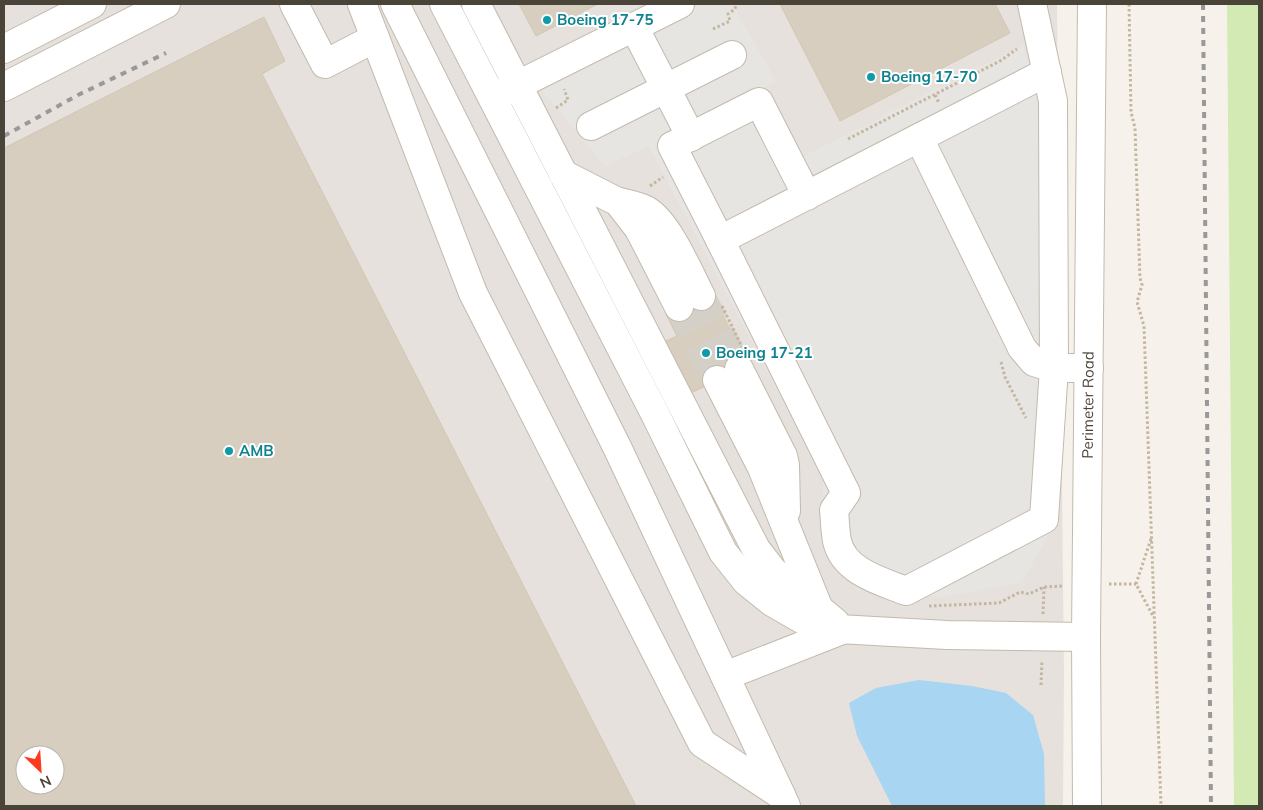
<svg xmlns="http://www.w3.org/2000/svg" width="1263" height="810" font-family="Mulish,sans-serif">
  <rect width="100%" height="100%" fill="#f6f2eb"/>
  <path fill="#e6e1dc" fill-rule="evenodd" d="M 4,4 L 1057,4 L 1064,676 L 1063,806 L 4,806 ZM 25,755 L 55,755 L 55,785 L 25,785 Z"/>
  <path fill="#d3eab4" d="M 1227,4 L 1259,4 L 1259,806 L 1234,806 Z"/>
  <path fill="#e7e5e2" d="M 703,4 L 732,4 L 776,81 L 750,95 L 785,166 L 1023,45 L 1040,110 L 1048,537 L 1021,583 L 940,597 L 857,590 L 823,552 L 823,478 L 649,146 L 605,166 L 539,87 Z"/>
  <path fill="#a8d5f2" d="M 919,680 L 972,686 L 1006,693 L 1033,715 L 1044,754 L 1045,806 L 892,806 L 857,736 L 849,703 L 876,688 Z"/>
  <path fill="#d8cec0" stroke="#d3c6b3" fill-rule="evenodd" d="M 519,4 L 598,4 L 536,36 Z
    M 780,4 L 995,4 L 1010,33 L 840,121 Z
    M 264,17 L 285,61 L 262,74 L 636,806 L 4,806 L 4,148 ZM 25,755 L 55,755 L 55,785 L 25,785 Z
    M 710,291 L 749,365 L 689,394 L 664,342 L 677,336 L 666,314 Z"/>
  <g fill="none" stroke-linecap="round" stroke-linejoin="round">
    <path stroke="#d4cfc7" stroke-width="28" stroke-dasharray="28 14" stroke-linecap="butt" d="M 701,296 L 739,369
      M 679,307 L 717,380"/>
    <defs>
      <g id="minor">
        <path d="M 294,4 L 325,64 L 375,38"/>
        <path d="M 362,4 L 473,293 L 702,743 L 781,795 L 786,806"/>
        <path d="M 395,4 L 617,447 L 781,795"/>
        <path d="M 444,4 L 654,412 L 723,552 L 746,581 L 772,602 L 812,625 L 820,628 L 947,635 L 1086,637"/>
        <path d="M 476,4 L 756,549 L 773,571 L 835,622"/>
        <path d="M 634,27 L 691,137"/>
        <path d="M 4,49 L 92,4"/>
        <path d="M 4,87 L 166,4"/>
        <path d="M 502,93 L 680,4"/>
        <path d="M 591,126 L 732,55"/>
        <path d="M 919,138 L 1022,348 L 1034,362 L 1054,368 L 1053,101 L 1032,4"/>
        <path d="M 563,174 L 618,202 L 639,229 L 679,307"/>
        <path d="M 807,196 L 759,102 L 672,146 L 720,240 L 1047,72"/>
        <path d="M 619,202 C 628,204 638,206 646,210 C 668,222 689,273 701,296"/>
        <path d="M 720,240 L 846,493 L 834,510 C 835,520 835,531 837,541 C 844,572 881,581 906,591 L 1044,519 L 1054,368 L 1089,368"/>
        <path d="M 739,369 L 783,456 L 785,465 L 786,511"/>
        <path d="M 717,380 L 762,468 L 819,609"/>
        <path d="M 725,676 L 842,630"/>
        <path id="s1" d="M 1087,806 L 1086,637 L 1092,4"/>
      </g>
    </defs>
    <use href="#minor" stroke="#c2baad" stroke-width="30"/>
    <path stroke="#c4b69e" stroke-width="3" stroke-dasharray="2.5 2.5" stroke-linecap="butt" d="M 1129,4 L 1131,112 L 1135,128 L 1140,278 L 1142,285 L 1137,302 L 1144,326 L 1161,806
      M 713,29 L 730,21 L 728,14 L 735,9 L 736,4
      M 935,95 L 939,103
      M 556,108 L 568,100 L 564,89
      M 848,139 L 1000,61 L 1017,49
      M 650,186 L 663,177
      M 722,306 L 742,347
      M 1001,362 L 1005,377 L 1026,418
      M 1151,539 L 1136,584 L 1153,616
      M 1109,584 L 1136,584
      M 929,606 L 999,603 L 1020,592 L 1029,594 L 1044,587 L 1063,586
      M 1043,614 L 1044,587
      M 1041,685 L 1042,660"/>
    <use href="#minor" stroke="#fff" stroke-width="28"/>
    <path stroke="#999" stroke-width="4" stroke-dasharray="6 6" stroke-linecap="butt" d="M 1203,4 L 1211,806
      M 4,136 L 78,95 L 166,53"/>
  </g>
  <g fill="#0f9aa8" stroke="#fff" stroke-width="2">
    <circle cx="547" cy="20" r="5"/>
    <circle cx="871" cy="77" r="5"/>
    <circle cx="706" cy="353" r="5"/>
    <circle cx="229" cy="451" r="5"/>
  </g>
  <g text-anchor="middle" stroke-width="4" stroke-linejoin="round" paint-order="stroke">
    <g font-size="15" font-weight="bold" fill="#0d838f" stroke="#fff" text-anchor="start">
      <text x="557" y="25">Boeing 17-75</text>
      <text x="881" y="82">Boeing 17-70</text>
      <text x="716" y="358">Boeing 17-21</text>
      <text x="239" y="456">AMB</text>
    </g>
    <g font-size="15" fill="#4a4338" stroke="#fff">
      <text dy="5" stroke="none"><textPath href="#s1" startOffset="401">Perimeter Road</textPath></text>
    </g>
  </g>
  <rect width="1263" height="810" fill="none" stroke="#4a4338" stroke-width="10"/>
  <g transform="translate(40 770) rotate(155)"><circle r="24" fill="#ffffff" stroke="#b7b4af"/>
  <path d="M0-4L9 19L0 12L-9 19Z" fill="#fc391c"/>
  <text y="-8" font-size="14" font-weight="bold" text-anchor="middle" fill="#4a4338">N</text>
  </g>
</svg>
